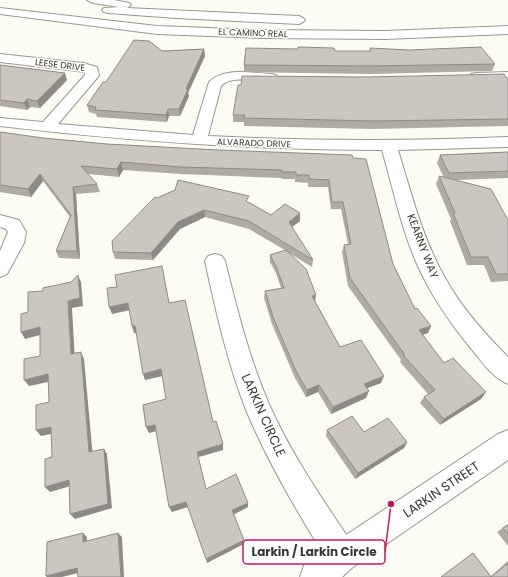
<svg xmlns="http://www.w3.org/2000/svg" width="508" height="577" font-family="Poppins,sans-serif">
  <rect width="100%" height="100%" fill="#fdfcf4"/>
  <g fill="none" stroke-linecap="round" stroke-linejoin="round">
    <defs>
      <path id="minor" d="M 0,54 L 83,63 L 97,67 L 99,75 L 97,78 L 58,124 L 193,135 L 209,82 C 224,67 252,73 271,74 L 276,75 L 278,78 L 276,81 L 271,82 C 257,81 231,75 221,86 L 208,136 C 308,141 408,141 508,137 L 508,147 L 398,150 C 411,192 422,237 444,276 C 460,306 484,333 508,357 L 508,384 C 493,378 483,363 473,351 C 451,324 431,296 417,264 C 401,228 393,188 382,150 C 254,150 127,141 0,126 L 0,118 L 43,122 L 85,75 L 85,72 L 0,62 Z
        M 508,72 L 508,80 L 476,81 L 471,80 L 469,77 L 471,74 L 476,73 Z
        M 0,215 L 19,220 L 26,232 L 24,243 L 7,274 L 0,277 L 0,251 L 8,232 L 6,229 L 0,227 Z
        M 215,254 L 222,256 L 225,261 C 237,309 249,358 269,404 C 291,454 323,500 353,545 L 357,556 L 353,567 L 342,571 L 331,567 C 300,516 269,465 246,410 C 227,362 216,311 205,261 L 208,256 Z"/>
      <path id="tertiary" d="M 508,430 L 508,460 L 353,567 L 342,577 L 300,577 L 304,565 L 331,545 L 498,434 Z"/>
      <path id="motorway" d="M 87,0 L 114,0 L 129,3 L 131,5 L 127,8 L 299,16 L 303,18 L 305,20 L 303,22 L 299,24 L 176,18 L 108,13 L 104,12 L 102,10 L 104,8 L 119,7 L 93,3 Z
        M 0,8 L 157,26 L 262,30 L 385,31 L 508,26 L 508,34 L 385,39 L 262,38 L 157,34 L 0,14 Z"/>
    </defs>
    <use href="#minor" stroke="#989890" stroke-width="2"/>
    <use href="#tertiary" stroke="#989890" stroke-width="2"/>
    <use href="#motorway" stroke="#989890" stroke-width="2"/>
    <use href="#minor" fill="#fff" fill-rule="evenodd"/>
    <use href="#tertiary" fill="#fff" fill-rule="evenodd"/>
    <use href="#motorway" fill="#fff" fill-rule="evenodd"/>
  </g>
  <path fill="#afaaa4" d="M 370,48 L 495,64 L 492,71 L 369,74 L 244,72 L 244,65 L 335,51 L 370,51 Z
    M 204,49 L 205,56 L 188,93 L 189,96 L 180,116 L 169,116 L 167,122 L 97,117 L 96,114 L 89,112 L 87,105 L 106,82 L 162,51 Z
    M 0,65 L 67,80 L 40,108 L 30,107 L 27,110 L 0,106 Z
    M 508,79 L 508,126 L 372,129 L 244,126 L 244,122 L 233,122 L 233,115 Z
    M 0,132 L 43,138 L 107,144 L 353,158 L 393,264 L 415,309 L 431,326 L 428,333 L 423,335 L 444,363 L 486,392 L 481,399 L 440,425 L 420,403 L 424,397 L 428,394 L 400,362 L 401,360 L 348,286 L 342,252 L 344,245 L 348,244 L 341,209 L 331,209 L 328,187 L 308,187 L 308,183 L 295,182 L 295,179 L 282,179 L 282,178 L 181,174 L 123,170 L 119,177 L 88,174 L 97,184 L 100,192 L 76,194 L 80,259 L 59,258 L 56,251 L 70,217 L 43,181 L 31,197 L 0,192 Z
    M 508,152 L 508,178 L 456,180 L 508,220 L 508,281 L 491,282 L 484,265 L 467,265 L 450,221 L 451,219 L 436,184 L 439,176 L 444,178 L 437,163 L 440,155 Z
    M 157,198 L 249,202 L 271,215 L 300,213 L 300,221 L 292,227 L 313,260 L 312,267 L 289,253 L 340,347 L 381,383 L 367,388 L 366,398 L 331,414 L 318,392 L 306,397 L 295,378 L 272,324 L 264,298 L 265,291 L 281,288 L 276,273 L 270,262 L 270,255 L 285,250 L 249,229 L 205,217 L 180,229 L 153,260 L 115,259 L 113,252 Z
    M 327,430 L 407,442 L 404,448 L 355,479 L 326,436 Z
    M 508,524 L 508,546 L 497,532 Z
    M 473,553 L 491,576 L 508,561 L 508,577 L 441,577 Z"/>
  <path fill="#8e8b86" d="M 204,49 L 205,56 L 188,93 L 189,96 L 180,116 L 179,109 L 186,89 Z
    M 65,73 L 67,80 L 40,108 L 37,101 Z
    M 27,99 L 30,107 L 27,110 L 24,103 Z
    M 168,109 L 169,116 L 167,122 L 166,115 Z
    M 121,162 L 123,170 L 119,177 L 117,169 Z
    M 40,174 L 43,181 L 31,197 L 28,189 Z
    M 73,187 L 76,194 L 80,259 L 77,251 Z
    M 204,210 L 205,217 L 180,229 L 153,260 L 151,253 L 178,222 Z
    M 300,213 L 300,221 L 289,229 L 289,222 Z
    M 78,275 L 81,282 L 83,306 L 72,308 L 75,361 L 71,354 L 68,301 Z
    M 316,295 L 315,302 L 312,296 Z
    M 128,303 L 131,310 L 112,314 L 109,307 Z
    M 132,326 L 135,326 L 137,333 L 134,333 Z
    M 431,326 L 428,333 L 416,337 L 419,330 Z
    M 40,327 L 44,334 L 25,339 L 21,332 Z
    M 81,352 L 84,359 L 93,458 L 89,452 Z
    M 161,369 L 163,376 L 145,380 L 143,374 Z
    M 48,374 L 53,381 L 29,386 L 24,380 Z
    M 384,376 L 381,383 L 362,390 L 364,384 Z
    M 319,385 L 318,392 L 306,397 L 307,390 Z
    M 369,391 L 366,398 L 331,414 L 333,407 Z
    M 486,392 L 481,399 L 440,425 L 444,419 Z
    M 155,425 L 157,431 L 149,433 L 146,427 Z
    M 51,427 L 56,433 L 41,436 L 36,430 Z
    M 407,442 L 404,448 L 355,479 L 358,473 Z
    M 223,444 L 223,450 L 199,457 L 197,452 Z
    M 104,449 L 107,454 L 112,508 L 75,519 L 70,514 Z
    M 69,480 L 74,485 L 50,492 L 45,487 Z
    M 186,502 L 188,507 L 172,512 L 169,507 Z
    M 248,503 L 248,507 L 233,515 L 232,510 Z
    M 83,533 L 87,537 L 87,546 L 83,542 Z
    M 118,533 L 122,537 L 124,577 L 121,577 Z
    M 244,540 L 244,544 L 207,563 L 206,559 Z
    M 77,568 L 82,572 L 62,577 L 47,577 L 46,576 Z"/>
  <path fill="#cbc6bf" stroke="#8e8b86" d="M 134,40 L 149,41 L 162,51 L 204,49 L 186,89 L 188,89 L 179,109 L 168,109 L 166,115 L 95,110 L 96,107 L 87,105 L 103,82 L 106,82 Z
    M 298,47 L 334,48 L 335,51 L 371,51 L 370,48 L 409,50 L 481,47 L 495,64 L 370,66 L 244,65 L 246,48 L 298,49 Z
    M 0,65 L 65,73 L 37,101 L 27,99 L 24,103 L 0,100 Z
    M 504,74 L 508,79 L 508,119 L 373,121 L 244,118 L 245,115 L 233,115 L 238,85 L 241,85 L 242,76 L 370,77 Z
    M 0,132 L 43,138 L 107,144 L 218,150 L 352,155 L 353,158 L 366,159 L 393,264 L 415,309 L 417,308 L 431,326 L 419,330 L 444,363 L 453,358 L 486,392 L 444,419 L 424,397 L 435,390 L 403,355 L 405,355 L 350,278 L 344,245 L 351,244 L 343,202 L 332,202 L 329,180 L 309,179 L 309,175 L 296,175 L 296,172 L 282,172 L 282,170 L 180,167 L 121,162 L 117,169 L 81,166 L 97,184 L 73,187 L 77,251 L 56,251 L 71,215 L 40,174 L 28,189 L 0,185 Z
    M 508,152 L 508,171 L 449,173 L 440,155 Z
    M 439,176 L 491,189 L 508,220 L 508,274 L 496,274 L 488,257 L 471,257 L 453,213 L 455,213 Z
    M 178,180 L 249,196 L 246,201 L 271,215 L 285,204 L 300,213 L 289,222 L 313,260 L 249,221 L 204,210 L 178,222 L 151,253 L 113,252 L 112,241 L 155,197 L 157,198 L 175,190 Z
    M 286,250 L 306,269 L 316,295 L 312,296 L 340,347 L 361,340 L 384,376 L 364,384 L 369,391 L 333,407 L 319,385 L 307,390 L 296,371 L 273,317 L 265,291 L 284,288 L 276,266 L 270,255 Z
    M 162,266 L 169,303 L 185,300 L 213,422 L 216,421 L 223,444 L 197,452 L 206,489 L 236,474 L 248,503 L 232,510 L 244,540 L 206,559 L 186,502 L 169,507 L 155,425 L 146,427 L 143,405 L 166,399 L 161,369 L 143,374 L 135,326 L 132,326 L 128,303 L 109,307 L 107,288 L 117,287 L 115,275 Z
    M 78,275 L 80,298 L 68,301 L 71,354 L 81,352 L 89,452 L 104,449 L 108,504 L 70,514 L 69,480 L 45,487 L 45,459 L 52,457 L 51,427 L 36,430 L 36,405 L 49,402 L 48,374 L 24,380 L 24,359 L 40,356 L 40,327 L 21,332 L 21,314 L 28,312 L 28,292 L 43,291 L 43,288 L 71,282 Z
    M 352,416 L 364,432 L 388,418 L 407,442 L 358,473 L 327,430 Z
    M 508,525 L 508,534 L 503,528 Z
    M 83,533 L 83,542 L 118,533 L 121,577 L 78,577 L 77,568 L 46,576 L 47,542 Z
    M 473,553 L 491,577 L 508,563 L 508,577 L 441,577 Z"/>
  <g text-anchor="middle" stroke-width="3" stroke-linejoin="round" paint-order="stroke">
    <g font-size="9" fill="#363632" stroke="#fffffe">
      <text transform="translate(253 33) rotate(2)" y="3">EL CAMINO REAL</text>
      <text transform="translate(60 65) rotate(7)" y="3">LEESE DRIVE</text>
      <text transform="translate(254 143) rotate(2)" y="3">ALVARADO DRIVE</text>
    </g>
    <g font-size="11" fill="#363632" stroke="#fffffe">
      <text transform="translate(423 246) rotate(69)" y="4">KEARNY WAY</text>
    </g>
    <g font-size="13" fill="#363632" stroke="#fffffe">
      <text transform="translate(264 415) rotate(66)" y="5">LARKIN CIRCLE</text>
      <text transform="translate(441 489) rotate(-34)" y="5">LARKIN STREET</text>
    </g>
  </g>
  <path fill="none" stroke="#c2185b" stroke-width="1.5" d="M391 504L385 552"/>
  <circle fill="#c2185b" stroke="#fffffe" stroke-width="1.5" cx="391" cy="504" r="4"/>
  <rect fill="#fffffe" stroke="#c2185b" stroke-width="1.5" x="243" y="540" width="142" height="24" rx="4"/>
  <g font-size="12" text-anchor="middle" font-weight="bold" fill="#363632">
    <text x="314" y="556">Larkin / Larkin Circle</text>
  </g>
</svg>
